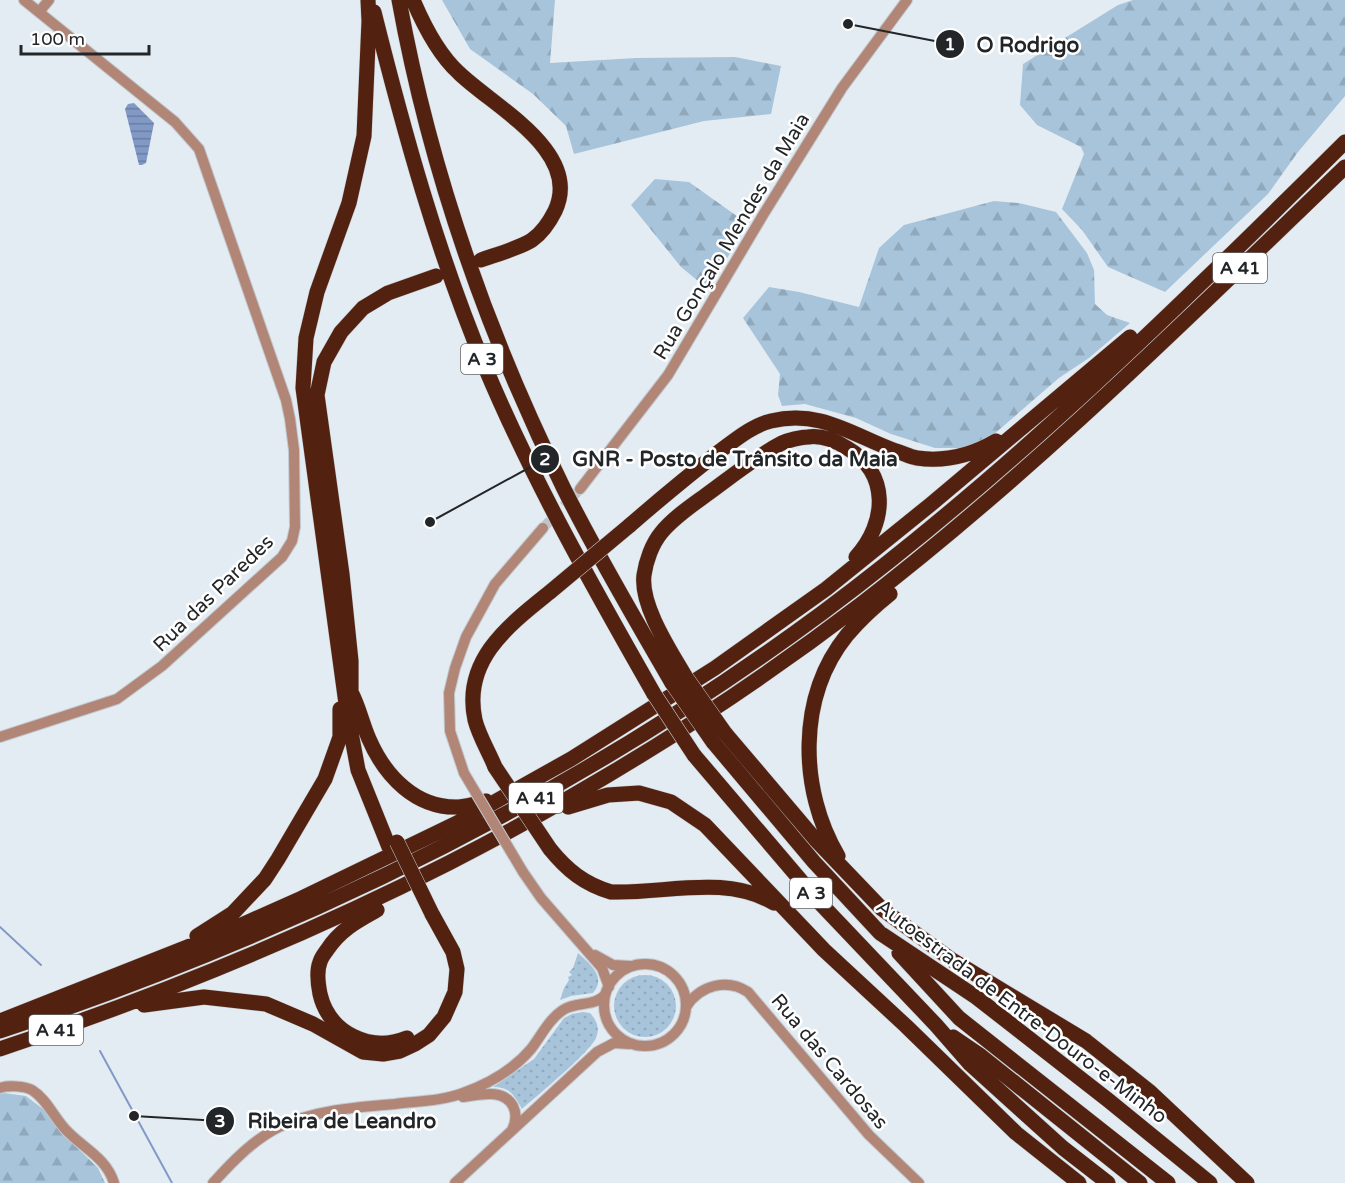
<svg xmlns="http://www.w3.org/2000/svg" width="1345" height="1183" font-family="'Varela Round',sans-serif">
  <defs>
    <pattern id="green-dots" width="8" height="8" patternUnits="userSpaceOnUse" patternTransform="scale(1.5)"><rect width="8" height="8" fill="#a8c4da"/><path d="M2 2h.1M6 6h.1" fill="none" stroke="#90a8bb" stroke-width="1.8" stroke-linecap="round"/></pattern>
    <pattern id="forest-firs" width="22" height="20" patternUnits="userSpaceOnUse" patternTransform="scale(1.5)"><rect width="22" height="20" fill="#a8c4da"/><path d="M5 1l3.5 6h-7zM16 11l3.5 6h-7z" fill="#90a8bb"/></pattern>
    <pattern id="water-rules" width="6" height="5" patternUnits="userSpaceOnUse" patternTransform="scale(1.5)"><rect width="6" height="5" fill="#8299c6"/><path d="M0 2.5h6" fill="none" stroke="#6a7da1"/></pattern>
  </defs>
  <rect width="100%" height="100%" fill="#e4ecf3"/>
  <path fill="url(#green-dots)" d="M 578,953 C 590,964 607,977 593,993 L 571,996 L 560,1000 L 564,988 L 569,980 L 568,977 L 572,975 L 569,972 L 573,968 Z
    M614 1006a31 31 0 1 1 62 0a31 31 0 1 1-62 0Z
    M 583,1012 L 590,1013 C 597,1021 600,1028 596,1038 C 591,1051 536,1097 522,1109 C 514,1095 510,1087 493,1087 L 534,1059 L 564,1018 L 572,1014 Z"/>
  <path fill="url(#forest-firs)" d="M 442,0 L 555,0 L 550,63 L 636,58 L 735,57 L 781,66 L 771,114 L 704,121 L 574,154 L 566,126 L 533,94 L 470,49 Z
    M 1133,0 L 1345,0 L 1345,96 L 1298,152 L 1268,194 L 1165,292 L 1108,267 L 1082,230 L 1062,209 L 1084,154 L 1081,147 L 1037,125 L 1020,105 L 1023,64 L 1118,5 Z
    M 655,179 L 689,182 L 748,224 L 708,289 L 681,267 L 631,205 Z
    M 994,201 L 1019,203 L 1056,212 L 1087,253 L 1094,270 L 1095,304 L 1107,315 L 1130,323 L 1089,358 L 1059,378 L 986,441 L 960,448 L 935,448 L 891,434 L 856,418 L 805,404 L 782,406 L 778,395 L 780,374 L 743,318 L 769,287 L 799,292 L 859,307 L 879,248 L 904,225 Z
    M 4,1093 L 26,1096 L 47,1112 L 59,1130 L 98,1168 L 105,1183 L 0,1183 L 0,1094 Z"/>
  <path fill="url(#water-rules)" d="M 134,103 L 154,123 L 146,163 L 142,165 L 139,165 L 125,109 L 128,104 Z"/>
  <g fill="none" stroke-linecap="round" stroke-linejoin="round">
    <path stroke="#8299c6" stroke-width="2" d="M 0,927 L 41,965
      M 100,1051 L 172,1183"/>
    <path stroke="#bdc4ca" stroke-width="10" stroke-dasharray="10 5" stroke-linecap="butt" d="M 543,528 L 580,489"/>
    <defs>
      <path id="minor" d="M 39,12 L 49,0
        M 580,489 L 668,375 L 763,215 L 842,88 L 907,0
        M 0,737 L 117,699 L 162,666 L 282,557 L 292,541 L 295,527 L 294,450 L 290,419 L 286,400 L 199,149 L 175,122 L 24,0
        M 464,773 L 450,731 L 449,693 L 455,668 L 466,637 L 495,584 L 543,528
        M 523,872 L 541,898 L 595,960 L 602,968 L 609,987
        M 595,955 L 613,965 L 630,966
        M604 1005a41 41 0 1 1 82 0a41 41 0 1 1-82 0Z
        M 686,1007 C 700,985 727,978 748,992 L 869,1135 L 919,1183
        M 0,1088 C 7,1085 25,1086 32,1090 C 48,1100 55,1120 68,1132 C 85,1149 107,1159 114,1183
        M 463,1097 C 480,1095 503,1088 513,1106 C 517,1114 516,1122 512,1130
        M 213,1183 C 232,1162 253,1140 279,1127 C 315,1110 357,1107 395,1104 C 418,1101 442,1101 463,1093 C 488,1084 514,1069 531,1049 C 541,1036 549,1019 563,1010 C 576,1001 594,1007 605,995
        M 455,1183 L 597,1052 L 614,1043 L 629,1044"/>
      <path id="highway" d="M 368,0 L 369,21 L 364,136 L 349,203 L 317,292 L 306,338 L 303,388 L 347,711 L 358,770 L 389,847
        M 399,0 C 430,171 487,333 564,489 C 597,555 635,619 672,683
        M 413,0 C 424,26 438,54 459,73 C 494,107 583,152 555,211 C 550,221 542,233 532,240 C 522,247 495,255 481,260
        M 374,12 C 404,132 437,252 485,367 C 533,481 593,587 654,694
        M 629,526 C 659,500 689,475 720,451 C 735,440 753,425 771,421 C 820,409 852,435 896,451 C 903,453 910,457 917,458 C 945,462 972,455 996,441
        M 685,676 C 670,650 640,605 644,575 C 646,561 652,544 661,533 C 673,518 691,506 706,495 C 731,477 755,457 782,443 C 789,440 801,437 808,437 C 822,435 836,441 847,448 C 890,473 887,523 856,557
        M 351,689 L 351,661 L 342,574 L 317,395 L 324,362 L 341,332 L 363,308 L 388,293 L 436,276
        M 351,692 C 359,707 362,723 369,739 C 385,776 416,809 459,807 C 468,806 478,803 486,801
        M 725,733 L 815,839 L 882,909 L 952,960 L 1086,1041 L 1149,1091 L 1247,1183
        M 713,742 L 814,862 L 880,933 L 976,997 L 1108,1100 L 1210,1183
        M 694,755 L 820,903 L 936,1025 L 970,1064 L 1063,1148 L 1108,1183
        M 495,767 C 489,752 479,736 475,720 C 462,660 509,625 550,592
        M 568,807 L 608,795 L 639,793 L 671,802 L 705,825 L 824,950 L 906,1026 L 1016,1133 L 1079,1183
        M 550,849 C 567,870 584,884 611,892 C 666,894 724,874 774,903
        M 838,856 C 799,790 797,697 847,635 C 860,620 875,606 890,594
        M 377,910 C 357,921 340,930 327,950 C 324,954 321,958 320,962 C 316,972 318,984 320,994 C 329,1033 370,1053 407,1038
        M 197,936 L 233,913 L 265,879 L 278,859 L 325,779 L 340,737 L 340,709
        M 899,953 L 959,1018 L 1168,1183
        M 144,1005 L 204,997 L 266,1004 L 313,1024 L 363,1052 L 383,1054 L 400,1051 L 415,1044 L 429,1035 L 444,1017 L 455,992 L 457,969 L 453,952 L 432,914
        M 0,1021 L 228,931 L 302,898 L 457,823 L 571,759 L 715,668 L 826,589 L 930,505 L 1130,337
        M 0,1031 C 294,933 572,798 822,613 C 1010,473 1179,307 1345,142
        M 953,1037 L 981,1056 L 1140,1183
        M 0,1049 C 314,944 596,806 860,605 C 1033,472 1188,318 1345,167"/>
    </defs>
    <use href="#minor" stroke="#c1c8ce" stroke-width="12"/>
    <use href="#highway" stroke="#c1c8ce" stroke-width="16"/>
    <use href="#minor" stroke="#b28677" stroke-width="10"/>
    <use href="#highway" stroke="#52210f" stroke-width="15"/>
    <defs>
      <path id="minor-bridge" d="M 464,773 L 523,872"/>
      <path id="highway-bridge" d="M 550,592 L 629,526
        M 685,676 L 725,733
        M 672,683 L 713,742
        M 654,694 L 694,755
        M 495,767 L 550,849
        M 397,842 L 432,914"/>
    </defs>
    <use href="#minor-bridge" stroke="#c1c8ce" stroke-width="12" stroke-linecap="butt"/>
    <use href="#highway-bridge" stroke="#c1c8ce" stroke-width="16" stroke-linecap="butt"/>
    <use href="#minor-bridge" stroke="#b28677" stroke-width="10"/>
    <use href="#highway-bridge" stroke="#52210f" stroke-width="15"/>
  </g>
  <g text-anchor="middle" stroke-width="5" stroke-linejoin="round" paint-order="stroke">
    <g fill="#fff" stroke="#656768" stroke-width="1.5">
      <rect x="1213" y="253" width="54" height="30" rx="4.5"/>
      <rect x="461" y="344" width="42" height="30" rx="4.5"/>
      <rect x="509" y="783" width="54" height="30" rx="4.5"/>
      <rect x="790" y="878" width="42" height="30" rx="4.5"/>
      <rect x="29" y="1015" width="54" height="30" rx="4.5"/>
    </g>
    <g font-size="18" font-weight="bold" fill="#232628">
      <text x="1240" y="274">A 41</text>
      <text x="482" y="365">A 3</text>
      <text x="536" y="804">A 41</text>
      <text x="811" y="899">A 3</text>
      <text x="56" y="1036">A 41</text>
    </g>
    <g font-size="20" fill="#232628" stroke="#fff">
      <text transform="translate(731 236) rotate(-59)" y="7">Rua Gonçalo Mendes da Maia</text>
      <text transform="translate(213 593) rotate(-44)" y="7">Rua das Paredes</text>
      <text transform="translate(1022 1011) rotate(37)" y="7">Autoestrada de Entre-Douro-e-Minho</text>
      <text transform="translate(830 1061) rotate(50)" y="7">Rua das Cardosas</text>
    </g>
  </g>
  <path fill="none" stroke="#232628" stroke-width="2" d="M848 24L950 44M430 522L545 459M134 1116L220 1121"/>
  <g fill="#232628" stroke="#fff" stroke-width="2">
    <circle cx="848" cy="24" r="6"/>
    <circle cx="430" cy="522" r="6"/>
    <circle cx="134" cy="1116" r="6"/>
    <circle cx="950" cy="44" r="15"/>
    <circle cx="545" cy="459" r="15"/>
    <circle cx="220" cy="1121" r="15"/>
  </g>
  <g font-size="18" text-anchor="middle" font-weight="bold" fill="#fff">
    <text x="950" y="50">1</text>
    <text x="545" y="465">2</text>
    <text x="220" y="1127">3</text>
  </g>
  <g font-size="21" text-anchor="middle" font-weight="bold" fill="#232628" stroke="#fff" stroke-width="5" stroke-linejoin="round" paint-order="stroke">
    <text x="1028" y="52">O Rodrigo</text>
    <text x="735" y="466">GNR - Posto de Trânsito da Maia</text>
    <text x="342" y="1128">Ribeira de Leandro</text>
  </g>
  <path d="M21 45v9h128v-9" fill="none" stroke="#232628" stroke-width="3"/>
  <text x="30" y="45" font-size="18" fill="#232628" stroke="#ffffff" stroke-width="4.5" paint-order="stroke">100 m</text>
</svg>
